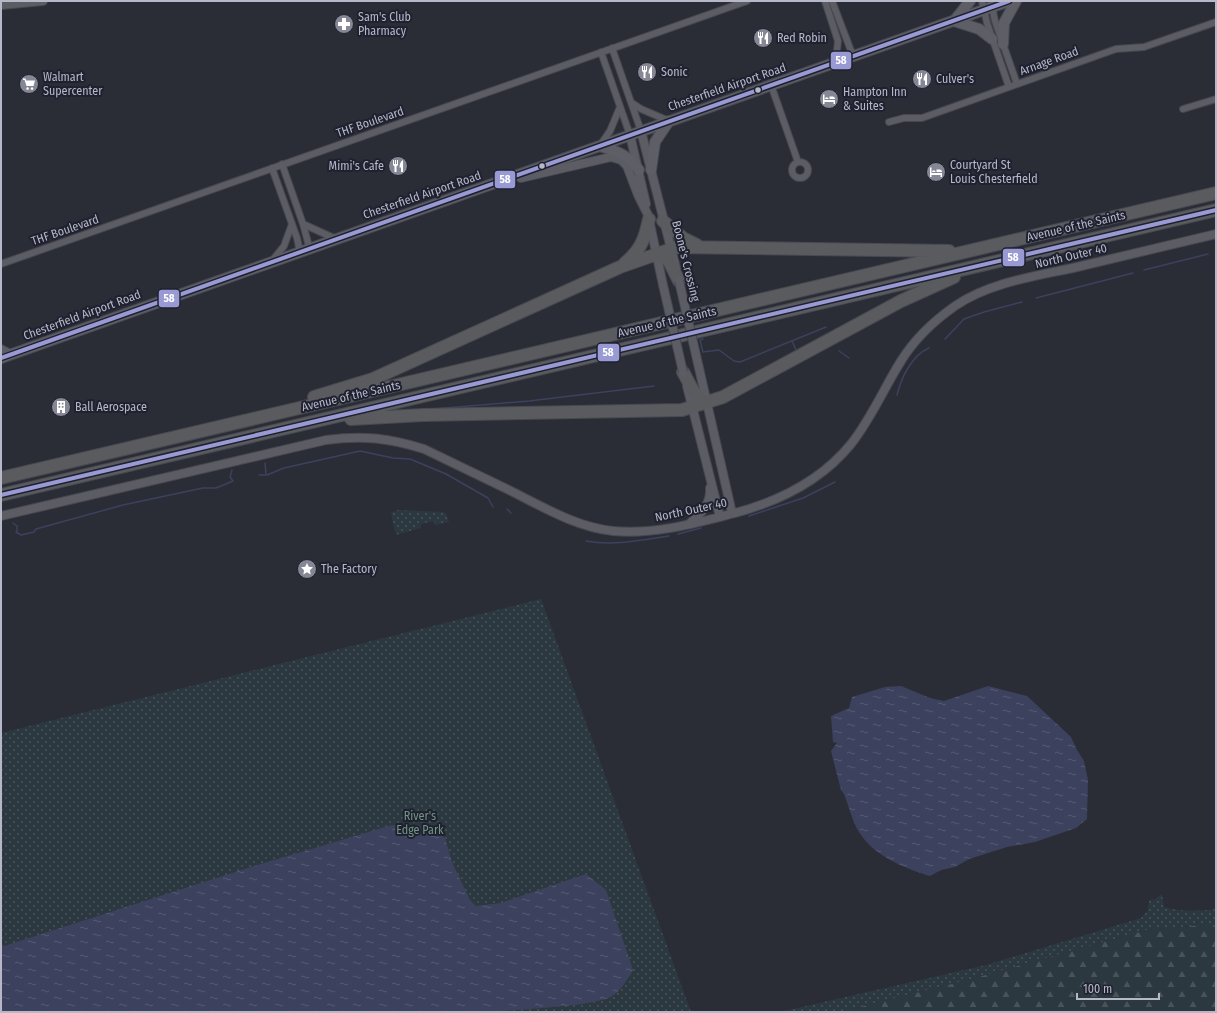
<svg xmlns="http://www.w3.org/2000/svg" width="1217" height="1013" font-family="'Fira Sans Condensed',sans-serif">
  <defs>
    <pattern id="green-dots" width="8" height="8" patternUnits="userSpaceOnUse"><rect width="8" height="8" fill="#2c383f"/><path d="M2 2h.1M6 6h.1" fill="none" stroke="#485359" stroke-width="1.8" stroke-linecap="round"/></pattern>
    <pattern id="forest-firs" width="22" height="20" patternUnits="userSpaceOnUse"><rect width="22" height="20" fill="#2c383f"/><path d="M5 1l3.5 6h-7zM16 11l3.5 6h-7z" fill="#485359"/></pattern>
    <pattern id="water-ripples" width="26" height="14" patternUnits="userSpaceOnUse"><rect width="26" height="14" fill="#3c415e"/><path d="M2 4q2-2 4 0t4 0M15 11q2-2 4 0t4 0" fill="none" stroke="#565a74"/></pattern>
  </defs>
  <rect width="100%" height="100%" fill="#2b2d36"/>
  <path fill="url(#green-dots)" d="M 398,510 L 443,512 L 446,514 L 449,522 L 435,525 L 434,521 L 421,524 L 421,528 L 396,535 L 391,513 Z
    M 541,599 L 691,1012 L 1,1012 L 1,733 Z
    M 1162,894 L 1164,907 C 1182,912 1198,911 1216,909 L 1216,927 L 1203,925 L 1147,930 L 964,981 L 840,1012 L 780,1012 L 986,965 L 1141,918 L 1148,910 L 1149,900 L 1155,899 Z"/>
  <path fill="url(#forest-firs)" d="M 1203,925 L 1216,927 L 1216,1012 L 840,1012 L 964,981 L 1147,930 Z"/>
  <path fill="url(#water-ripples)" d="M 901,686 L 930,698 L 944,701 L 988,686 L 1027,696 L 1071,737 L 1077,750 L 1084,761 L 1088,780 L 1087,819 L 1076,828 L 1035,842 L 1007,847 L 969,859 L 955,867 L 941,870 L 930,876 C 904,868 874,856 859,832 C 852,821 849,806 844,794 L 841,790 L 831,751 L 837,743 L 833,742 L 831,716 L 849,708 L 852,697 L 885,687 Z
    M 392,825 L 433,827 L 445,838 L 452,862 L 470,900 L 476,906 L 501,903 L 586,874 L 606,890 L 633,970 C 628,978 622,989 614,995 C 597,1007 524,1008 499,1012 L 1,1012 L 1,947 L 251,867 Z"/>
  <g fill="none" stroke-linecap="round" stroke-linejoin="round">
    <path stroke="#3c415e" stroke-width="1.5" d="M 1144,270 L 1208,254
      M 1036,298 L 1133,273
      M 703,339 L 700,340 L 703,352 L 719,350 L 734,361 L 740,362 L 826,327
      M 945,339 L 964,319 L 984,312 L 1022,302
      M 792,341 L 797,352
      M 839,351 L 849,358
      M 897,395 C 901,378 912,355 929,348
      M 433,409 L 529,401 L 654,386
      M 265,463 L 266,475
      M 259,475 L 267,475 L 284,468 L 360,451 L 393,458 L 410,459 L 446,474 L 488,498 L 493,507
      M 507,509 L 511,513
      M 749,516 L 803,498 L 835,482
      M 13,523 L 17,526 L 17,531
      M 16,532 L 21,535 L 34,532 L 36,529 L 123,505 L 203,488 L 216,488 L 233,481 L 230,477 L 232,470
      M 678,534 L 701,528
      M 586,541 C 614,546 642,540 669,536"/>
    <defs>
      <path id="minor" d="M 825,1 L 838,41 L 837,50 L 831,64
        M 832,1 L 853,56
        M 982,1 L 987,23 L 1009,87
        M 991,1 L 995,21 L 1017,84
        M 612,48 L 641,131
        M 601,52 L 630,135
        M 771,85 L 798,162
        M 632,103 L 641,109 L 669,121
        M 1183,109 L 1216,99
        M 889,122 L 904,118 L 922,118 L 1116,49 L 1144,47 L 1216,22
        M 601,144 L 610,131 L 620,107
        M792 170a8 8 0 1 1 16 0a8 8 0 1 1-16 0Z
        M 282,164 L 303,224 L 310,250
        M 272,168 L 297,238 L 300,252
        M 303,224 L 336,239
        M 272,261 L 284,246 L 292,224
        M 1,264 L 747,1
        M 1,348 L 12,354"/>
      <path id="tertiary" d="M 1,5 L 43,1
        M 641,131 L 676,268
        M 630,135 L 646,204
        M 521,178 L 611,157 L 621,160 L 627,166 L 638,195 L 648,215
        M 650,224 L 663,285
        M 699,368 L 732,513
        M 687,386 L 720,517
        M 1,516 L 326,440 C 363,435 389,438 424,449 C 453,463 482,477 511,491 C 543,507 576,527 613,531 C 655,535 695,523 735,513 C 780,501 821,481 851,444 C 871,419 884,388 901,361 C 914,340 935,320 955,306 C 990,282 1037,276 1077,267 C 1124,256 1170,245 1216,234
        M 690,523 C 701,513 711,505 710,488"/>
      <path id="primary" d="M 954,21 L 979,29 L 992,39
        M 954,21 L 970,1
        M 1003,44 L 1004,23 L 1016,1
        M 600,146 C 618,152 627,154 639,170
        M 651,170 L 655,142 L 669,121
        M 1,358 L 1009,1"/>
      <path id="motorway" d="M 663,221 L 683,238 L 697,245
        M 656,253 L 669,261 L 679,281
        M 625,263 C 641,250 645,238 649,219
        M 683,372 C 690,383 694,399 708,403
        M 314,397 L 373,379 L 620,267 L 677,247 L 949,251
        M 351,419 L 423,415 L 682,410 L 723,397 L 901,301 L 954,277
        M 1,478 L 1216,193
        M 1,495 L 1216,210"/>
    </defs>
    <use href="#minor" stroke="#47484f" stroke-width="8"/>
    <use href="#tertiary" stroke="#47484f" stroke-width="10"/>
    <use href="#primary" stroke="#494a53" stroke-width="12"/>
    <use href="#motorway" stroke="#484951" stroke-width="14"/>
    <use href="#minor" stroke="#5b5c64" stroke-width="6"/>
    <use href="#tertiary" stroke="#5b5c64" stroke-width="8"/>
    <use href="#primary" stroke="#5d5e66" stroke-width="10"/>
    <use href="#motorway" stroke="#5a5b5e" stroke-width="12"/>
    <defs>
      <path id="tertiary-bridge" d="M 679,281 L 699,368
        M 663,285 L 683,372"/>
    </defs>
    <use href="#tertiary-bridge" stroke="#47484f" stroke-width="10" stroke-linecap="butt"/>
    <use href="#tertiary-bridge" stroke="#5b5c64" stroke-width="8"/>
    <defs>
      <path id="bus-1" d="M 1,358 L 1009,1
        M 1,495 L 1216,210"/>
    </defs>
    <use href="#bus-1" stroke="#1f2130" stroke-width="7"/>
    <use href="#bus-1" stroke="#999ad4" stroke-width="4"/>
  </g>
  <defs>
    <symbol id="pharmacy-disc" viewBox="-11 -11 22 22"><circle r="9.5" fill="#858794" stroke="#1f2130"/><path d="M-2-6h4v4h4v4h-4v4h-4v-4h-4v-4h4Z" fill="#fff"/></symbol>
    <symbol id="restaurant-disc" viewBox="-11 -11 22 22"><circle r="9.5" fill="#858794" stroke="#1f2130"/><path d="M-5-6h1v4h1v-4h1v4h1v-4h1v5L-1.5 .5V6h-2V.5L-5-1ZM5-6V6H3V1.5H1.5Q1.5-4 5-6Z" fill="#fff"/></symbol>
    <symbol id="supermarket-disc" viewBox="-11 -11 22 22"><circle r="9.5" fill="#858794" stroke="#1f2130"/><path d="M-6-5.5h2.5l.6 2H6L4.5 2H-2.5L-4.4-4H-6ZM-1.5 3.2a1.3 1.3 0 1 0 .1 0ZM3 3.2a1.3 1.3 0 1 0 .1 0Z" fill="#fff"/></symbol>
    <symbol id="hotel-disc" viewBox="-11 -11 22 22"><circle r="9.5" fill="#858794" stroke="#1f2130"/><path d="M-6-4.5h1.5V1H6V5H4.5V3h-9V5H-6ZM-4 0a1.8 1.8 0 1 1 3.6 0ZM.5 0V-2.5h3Q6-2.5 6 0Z" fill="#fff"/></symbol>
    <symbol id="building-disc" viewBox="-11 -11 22 22"><circle r="9.5" fill="#858794" stroke="#1f2130"/><path d="M-4-6H4V6H1V3H-1V6H-4ZM-2.5-4.3h1.7v1.8h-1.7ZM.8-4.3h1.7v1.8H.8ZM-2.5-1h1.7V.8h-1.7ZM.8-1h1.7V.8H.8Z" fill="#fff"/></symbol>
    <symbol id="sight-disc" viewBox="-11 -11 22 22"><circle r="9.5" fill="#858794" stroke="#1f2130"/><path d="M0-6L1.8-2.2L6-1.7L2.9 1.2L3.7 5.4L0 3.3L-3.7 5.4L-2.9 1.2L-6-1.7L-1.8-2.2Z" fill="#fff"/></symbol>
  </defs>
  <g fill-rule="evenodd">
    <use href="#pharmacy-disc" x="333" y="13" width="22" height="22"/>
    <use href="#restaurant-disc" x="752" y="27" width="22" height="22"/>
    <use href="#restaurant-disc" x="636" y="61" width="22" height="22"/>
    <use href="#restaurant-disc" x="911" y="68" width="22" height="22"/>
    <use href="#supermarket-disc" x="18" y="73" width="22" height="22"/>
    <use href="#hotel-disc" x="818" y="88" width="22" height="22"/>
    <use href="#restaurant-disc" x="387" y="155" width="22" height="22"/>
    <use href="#hotel-disc" x="925" y="161" width="22" height="22"/>
    <use href="#building-disc" x="50" y="396" width="22" height="22"/>
    <use href="#sight-disc" x="296" y="558" width="22" height="22"/>
  </g>
  <g fill="#b6b8c7" stroke="#1f2130" stroke-width="1.5">
    <circle cx="758" cy="90" r="3.5"/>
    <circle cx="542" cy="166" r="3.5"/>
  </g>
  <g text-anchor="middle" stroke-width="4" stroke-linejoin="round" paint-order="stroke">
    <g font-size="12" fill="#b6b8c7" stroke="#1f2130" text-anchor="start">
      <text x="358" y="21">Sam's Club<tspan x="358" dy="14">Pharmacy</tspan></text>
      <text x="777" y="42">Red Robin</text>
      <text x="661" y="76">Sonic</text>
      <text x="43" y="81">Walmart<tspan x="43" dy="14">Supercenter</tspan></text>
      <text x="936" y="83">Culver's</text>
      <text x="843" y="96">Hampton Inn<tspan x="843" dy="14">&amp; Suites</tspan></text>
      <text x="950" y="169">Courtyard St<tspan x="950" dy="14">Louis Chesterfield</tspan></text>
      <text x="384" y="170" text-anchor="end">Mimi's Cafe</text>
      <text x="75" y="411">Ball Aerospace</text>
      <text x="321" y="573">The Factory</text>
    </g>
    <g font-size="12" fill="#b6b8c7" stroke="#1f2130">
      <text transform="translate(1049 61) rotate(-20)" y="4">Arnage Road</text>
      <text transform="translate(727 87) rotate(-19)" y="4">Chesterfield Airport Road</text>
      <text transform="translate(370 122) rotate(-19)" y="4">THF Boulevard</text>
      <text transform="translate(422 195) rotate(-19)" y="4">Chesterfield Airport Road</text>
      <text transform="translate(1076 226) rotate(-13)" y="4">Avenue of the Saints</text>
      <text transform="translate(65 230) rotate(-19)" y="4">THF Boulevard</text>
      <text transform="translate(1071 256) rotate(-13)" y="4">North Outer 40</text>
      <text transform="translate(686 261) rotate(76)" y="4">Boone's Crossing</text>
      <text transform="translate(82 315) rotate(-20)" y="4">Chesterfield Airport Road</text>
      <text transform="translate(667 322) rotate(-13)" y="4">Avenue of the Saints</text>
      <text transform="translate(351 396) rotate(-13)" y="4">Avenue of the Saints</text>
      <text transform="translate(691 510) rotate(-12)" y="4">North Outer 40</text>
    </g>
    <g font-size="12" fill="#709582" stroke="#1f2130">
      <text x="420" y="820">River's<tspan x="420" dy="14">Edge Park</tspan></text>
    </g>
  </g>
  <g stroke="#1f2130" stroke-width="1.5">
    <rect x="830" y="51" width="22" height="19" rx="4" fill="#999ad4"/>
    <rect x="494" y="170" width="22" height="19" rx="4" fill="#999ad4"/>
    <rect x="1002" y="248" width="23" height="19" rx="4" fill="#999ad4"/>
    <rect x="158" y="289" width="22" height="19" rx="4" fill="#999ad4"/>
    <rect x="597" y="343" width="23" height="19" rx="4" fill="#999ad4"/>
  </g>
  <g font-size="11" text-anchor="middle" font-weight="bold" fill="#fff">
    <text x="841" y="64">58</text>
    <text x="505" y="183">58</text>
    <text x="1013" y="261">58</text>
    <text x="169" y="302">58</text>
    <text x="608" y="356">58</text>
  </g>
  <rect width="1217" height="1013" fill="none" stroke="#b6b8c7" stroke-width="4"/>
  <path d="M1077 993v6h82v-6" fill="none" stroke="#b6b8c7" stroke-width="2"/>
  <text x="1083" y="993" font-size="12" fill="#b6b8c7" stroke="#1f2130" stroke-width="3" paint-order="stroke">100 m</text>
</svg>
